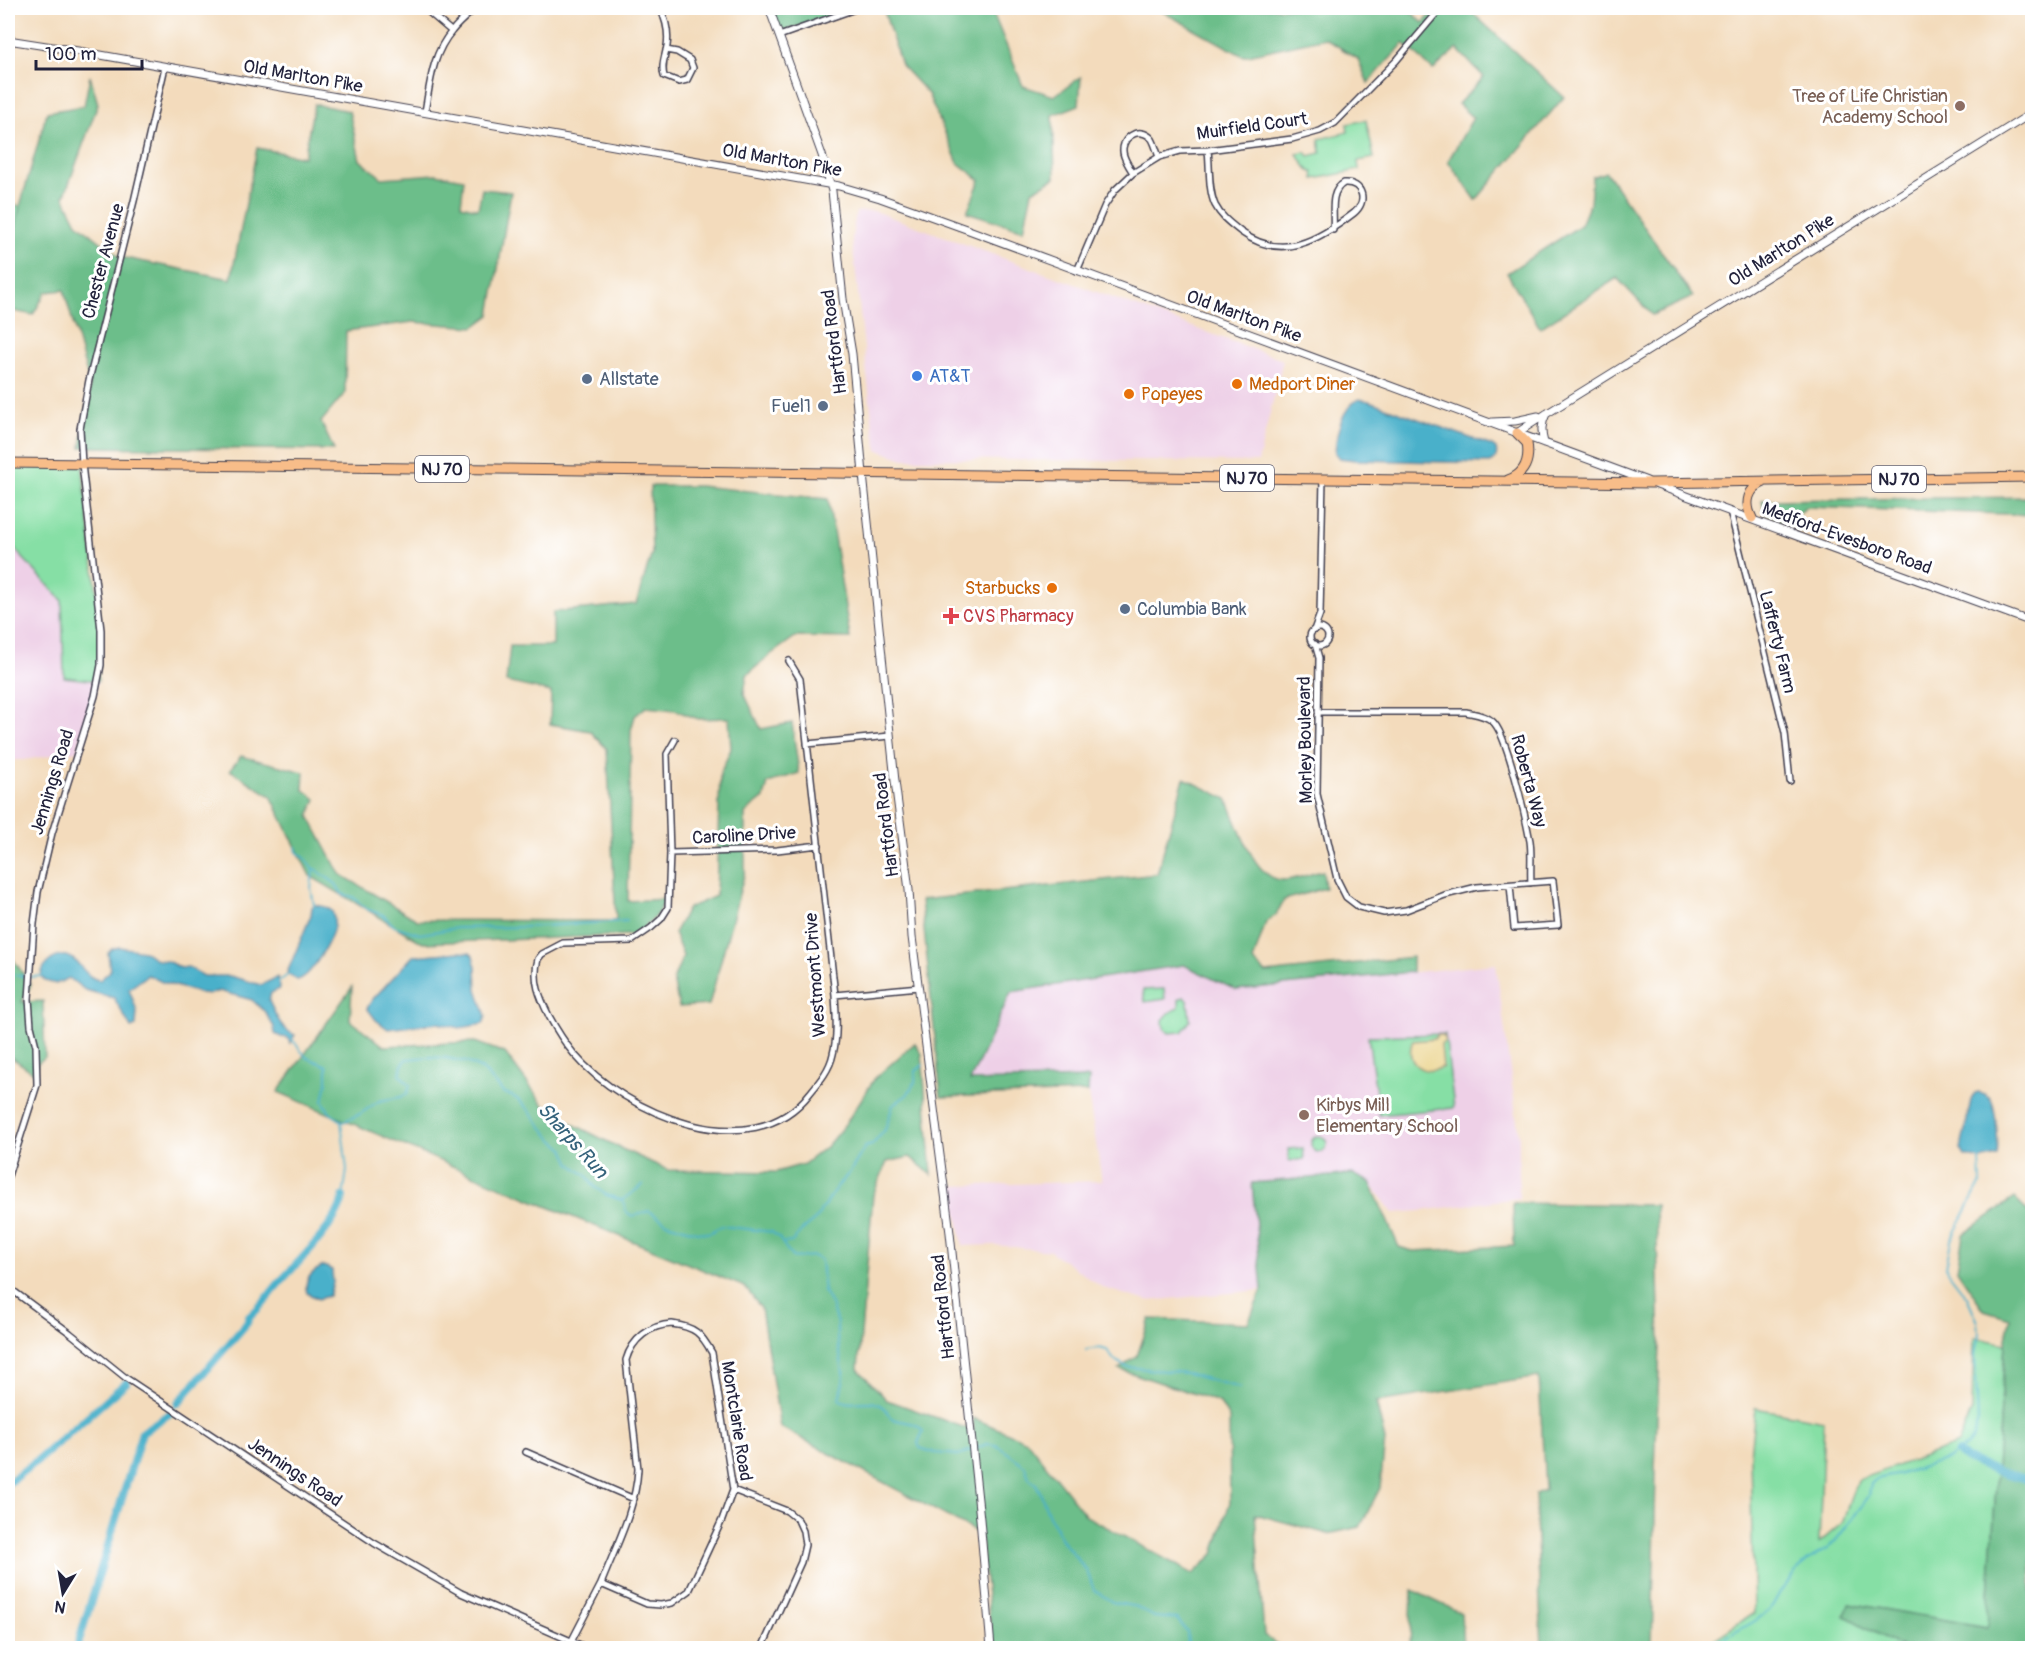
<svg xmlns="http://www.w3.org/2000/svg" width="2040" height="1656" font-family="Pangolin,sans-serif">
  <rect width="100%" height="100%" fill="#fff"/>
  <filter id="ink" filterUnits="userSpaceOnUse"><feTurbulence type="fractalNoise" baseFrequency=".0167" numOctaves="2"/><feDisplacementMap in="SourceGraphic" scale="12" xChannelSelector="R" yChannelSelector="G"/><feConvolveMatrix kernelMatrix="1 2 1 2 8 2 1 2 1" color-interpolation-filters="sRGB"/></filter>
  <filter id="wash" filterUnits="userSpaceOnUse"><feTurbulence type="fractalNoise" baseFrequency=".008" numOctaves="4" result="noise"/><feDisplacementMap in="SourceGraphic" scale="24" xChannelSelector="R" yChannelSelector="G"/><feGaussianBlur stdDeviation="1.35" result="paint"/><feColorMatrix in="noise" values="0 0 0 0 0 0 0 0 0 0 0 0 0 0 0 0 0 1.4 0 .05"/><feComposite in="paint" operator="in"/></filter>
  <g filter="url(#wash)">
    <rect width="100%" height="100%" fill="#f3dbbc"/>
    <path fill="#eed0e7" d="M 874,211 L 1283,360 L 1258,462 L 904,459 L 878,450 L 873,428 L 852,239 L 856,212 Z
      M 8,463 L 98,681 L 77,751 L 24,760 L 8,760 Z
      M 1496,964 L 1519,1137 L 1519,1198 L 1420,1211 L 1393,1213 L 1370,1183 L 1353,1174 L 1252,1183 L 1262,1290 L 1147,1301 L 1103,1288 L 1050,1251 L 995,1245 L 963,1246 L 952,1186 L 1102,1181 L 1088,1092 L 1089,1078 L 969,1081 L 1011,992 L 1184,965 L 1236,990 Z"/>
    <path fill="#86dfa5" stroke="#548070" stroke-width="1.5" d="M 1366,120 L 1374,158 L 1358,161 L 1359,170 L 1314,179 L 1313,172 L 1309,171 L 1297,154 L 1306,152 L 1309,156 L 1321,153 L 1319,139 L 1348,132 L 1347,124 Z
      M 8,205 L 20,206 L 8,263 Z
      M 8,463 L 82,464 L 101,629 L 98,681 L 64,677 L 62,600 L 8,542 Z
      M 1164,989 L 1165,999 L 1145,1002 L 1143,990 Z
      M 1184,997 L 1188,1002 L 1190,1021 L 1182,1032 L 1169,1033 L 1164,1028 L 1163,1020 L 1169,1013 L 1179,1007 L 1179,999 Z
      M 1445,1034 L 1454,1108 L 1379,1115 L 1368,1036 Z
      M1311 1144a8 8 0 1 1 16 0a8 8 0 1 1-16 0Z
      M 1303,1148 L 1304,1159 L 1289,1161 L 1288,1149 Z
      M 1974,1337 L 2005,1344 L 1987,1628 L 1850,1603 L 1846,1616 L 1903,1648 L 1701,1648 L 1754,1613 L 1750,1456 L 1755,1408 L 1824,1421 L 1819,1543 L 1842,1523 L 1857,1480 L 1958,1444 L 1972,1410 Z"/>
    <path fill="#6cbe8a" stroke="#477062" stroke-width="1.5" d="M 772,8 L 860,8 L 780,32 Z
      M 883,8 L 991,8 L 1023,86 L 1054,96 L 1081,77 L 1079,105 L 1053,115 L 1055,178 L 1032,191 L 1024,230 L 967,212 L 980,180 L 958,163 L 928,94 L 901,65 Z
      M 1165,8 L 1407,8 L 1423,23 L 1437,8 L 1467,8 L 1564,97 L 1476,200 L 1448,161 L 1473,118 L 1458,104 L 1484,77 L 1457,49 L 1433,70 L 1404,43 L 1368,83 L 1358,59 L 1325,38 L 1243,56 L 1161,11 Z
      M 90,76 L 98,104 L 64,197 L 77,223 L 120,257 L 231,279 L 257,148 L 304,157 L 314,104 L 349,111 L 360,160 L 382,178 L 436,174 L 464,179 L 461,205 L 478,209 L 482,189 L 511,192 L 490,315 L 474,327 L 413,322 L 346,331 L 345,393 L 321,422 L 334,450 L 81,447 L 90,385 L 64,290 L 46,292 L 33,315 L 8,310 L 8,263 L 20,206 L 47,112 L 84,106 Z
      M 1606,172 L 1693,297 L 1652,315 L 1617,278 L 1540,328 L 1507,273 L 1581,225 L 1590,203 L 1592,177 Z
      M 650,486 L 699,486 L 828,499 L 850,638 L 795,637 L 770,655 L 747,675 L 744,693 L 761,729 L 792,723 L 799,773 L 768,783 L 764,798 L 745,813 L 745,872 L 709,1005 L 679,1007 L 673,980 L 683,956 L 674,933 L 688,908 L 716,896 L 720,774 L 731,749 L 729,718 L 698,719 L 675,710 L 646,707 L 635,716 L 631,730 L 628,901 L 665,899 C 657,918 649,924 633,935 L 423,943 L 310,876 L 271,796 L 230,770 L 241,756 L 304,772 L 303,789 L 316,799 L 309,816 L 340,874 L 417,920 L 616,921 L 607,749 L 590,731 L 550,724 L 551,692 L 506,682 L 510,646 L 553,646 L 553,612 L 636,604 L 652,553 Z
      M 2032,497 L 2032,515 L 1806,507 L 1795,518 L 1802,532 L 1764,512 L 1762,500 Z
      M 1184,778 L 1227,799 C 1237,821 1253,879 1282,880 C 1293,881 1312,873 1323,871 L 1325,888 L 1284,900 L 1276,915 L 1266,922 L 1253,961 L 1266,973 L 1412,957 L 1412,972 L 1236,990 L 1184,965 L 1011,992 L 970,1081 L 1089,1078 L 1088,1092 L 941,1097 L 921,900 L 1157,874 Z
      M 8,952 L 31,985 L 22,1002 L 43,1001 L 45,1057 L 37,1064 L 37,1075 L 8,1055 Z
      M 352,987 L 350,1020 L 384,1046 L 475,1042 L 505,1053 L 549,1112 L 622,1149 L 668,1170 L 776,1172 L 804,1164 L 827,1146 L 846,1123 L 875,1078 L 915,1043 L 922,1054 L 932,1175 L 910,1157 L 887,1162 L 873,1195 L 858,1369 L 887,1400 L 974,1431 L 973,1418 L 1027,1441 L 1086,1516 L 1193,1574 L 1214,1554 L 1230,1502 L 1229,1418 L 1219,1402 L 1119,1369 L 1137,1356 L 1150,1319 L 1248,1323 L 1262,1290 L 1252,1183 L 1353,1174 L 1370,1182 L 1399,1247 L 1413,1251 L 1514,1246 L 1513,1203 L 1656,1205 L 1660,1345 L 1655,1469 L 1656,1473 L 1652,1648 L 1542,1648 L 1535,1494 L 1545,1490 L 1539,1377 L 1376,1402 L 1385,1440 L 1380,1488 L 1360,1527 L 1328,1534 L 1255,1514 L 1264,1635 L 1282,1648 L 993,1648 L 980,1534 L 780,1427 L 761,1308 L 745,1287 L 541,1204 L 278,1092 Z
      M 2014,1198 L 2032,1216 L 2032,1648 L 1903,1648 L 1845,1616 L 1849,1603 L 1987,1627 L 2005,1344 L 2010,1318 L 1984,1310 L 1957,1270 L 1963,1235 Z
      M 1412,1590 L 1461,1613 L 1463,1648 L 1410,1648 Z"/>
    <path fill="#eeda9e" stroke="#887e6c" stroke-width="1.5" d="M 1438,1035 L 1443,1035 L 1445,1038 L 1445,1041 L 1441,1045 L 1443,1067 C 1424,1077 1405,1064 1412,1043 L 1413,1041 L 1434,1039 Z"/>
    <path fill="#4ab0ca" stroke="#366982" stroke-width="1.5" d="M 1359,399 L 1369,401 L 1492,446 L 1496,449 C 1498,456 1495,461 1489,463 L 1355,460 L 1339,458 L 1335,453 C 1336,435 1341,408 1359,399 Z
      M 315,905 L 326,907 L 332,911 C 334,916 335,920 334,926 C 332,939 311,978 297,980 L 287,973 L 311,915 L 312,907 Z
      M 119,947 L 144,951 L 157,960 L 167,961 L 181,968 L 188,967 L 204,976 L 230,976 L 261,985 L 278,977 L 279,989 L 271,993 L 269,1001 C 275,1013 281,1030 295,1035 L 290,1043 L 288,1038 L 281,1037 L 275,1034 L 274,1027 L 265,1012 L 252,1000 L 219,991 L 211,994 L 199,993 L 162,982 L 148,975 L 129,989 L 137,1011 L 136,1026 L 131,1028 L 114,998 L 85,990 L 69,978 L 56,984 L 45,981 L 41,976 C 42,969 45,964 51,960 C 78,944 80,979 100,980 L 110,971 L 108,953 L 112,949 Z
      M 459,952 L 470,953 L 473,956 L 476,967 L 477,989 L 486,1016 L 483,1024 L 460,1028 L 438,1023 L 388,1029 L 376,1020 L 367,1008 L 372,1000 L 413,956 Z
      M 1979,1092 C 1984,1093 1988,1095 1991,1100 C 1996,1108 1999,1146 1997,1156 L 1979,1160 L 1965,1156 L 1961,1149 L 1971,1100 L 1975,1093 Z
      M 324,1266 L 332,1270 L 333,1283 L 329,1296 L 318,1299 L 307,1293 C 303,1280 312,1271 324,1266 Z"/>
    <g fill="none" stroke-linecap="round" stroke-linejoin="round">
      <path stroke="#4ab0ca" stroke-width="2" d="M 296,847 L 297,852 L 305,858 L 313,869 L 315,869 L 336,884 L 342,894 L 353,897 L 366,909 L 383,915 L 394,926 L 420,934 L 457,928 L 525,927 L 627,921
        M 313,870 L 311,888 L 314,905
        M 8,974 L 29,977 L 43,976
        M 277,983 L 289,974
        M 292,1039 L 306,1057 L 327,1066 L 327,1082 L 323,1101 L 330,1113 L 343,1122 L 360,1114 L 379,1101 L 401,1097 L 407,1094 L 410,1085 L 400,1075 L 402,1065 L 407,1059 L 429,1057 L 446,1058 L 466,1062 L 482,1069 L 503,1092 L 516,1098 L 527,1108 L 550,1137 L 564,1149 L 571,1164 L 587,1176 L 595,1187 L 606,1195 L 622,1200
        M 341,1121 L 347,1170 L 343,1197
        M 622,1200 L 625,1204 L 625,1211 L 632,1216 L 649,1211 L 667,1223 L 697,1232 L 709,1233 L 722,1226 L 772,1232 L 779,1238 L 792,1257 C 803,1260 811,1252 821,1260 L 824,1292 L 831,1304 L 837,1324 L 837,1336 L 844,1378 L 839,1399 C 851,1409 870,1394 886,1409 C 889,1427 913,1416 923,1431 L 918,1443 L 920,1448 L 935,1453 L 959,1455 L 987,1444 L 996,1445 L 1008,1453 L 1025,1466 L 1029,1478 L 1036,1484 L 1041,1494 L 1049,1516 L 1057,1528 L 1060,1538 L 1087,1571 L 1094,1590 L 1112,1602 L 1137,1607 L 1154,1617 L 1177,1619 L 1187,1631 L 1188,1648
        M 622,1200 L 643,1185
        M 783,1243 L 792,1242 L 800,1232 L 818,1217 L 821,1209 L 826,1205 L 835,1189 L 850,1172 L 865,1147 L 872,1145 L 885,1130 L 893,1105 L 907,1095 L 915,1082 L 916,1071 L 923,1065
        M 1086,1350 L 1098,1348 L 1107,1350 L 1114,1360 L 1127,1367 L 1186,1373 L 1240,1388
        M 169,1414 L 178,1403
        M 1707,1648 L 1755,1621 L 1770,1610 L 1780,1592 L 1806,1561 L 1827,1549 L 1837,1539 L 1869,1496 L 1871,1484 L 1876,1479 L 1901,1474 L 1950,1458 L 1967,1446 L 1972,1439 L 1978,1421 L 1975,1354 L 1979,1333 L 1978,1322 L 1967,1297 L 1947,1271 L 1946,1267 L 1951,1240 L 1981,1182 L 1980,1160"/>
      <path stroke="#4ab0ca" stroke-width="8" d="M 178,1403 L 247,1323 L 249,1317 C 261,1308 270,1293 280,1282 C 298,1262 339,1223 343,1197
        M 1958,1453 C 1972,1466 2013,1475 2032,1481
        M 8,1483 L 39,1459 L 127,1382
        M 77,1648 L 142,1432 L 169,1414"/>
    </g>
  </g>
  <g filter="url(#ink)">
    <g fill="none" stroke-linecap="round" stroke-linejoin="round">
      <defs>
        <path id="minor" d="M 424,8 L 451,31
          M 660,8 C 666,20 669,33 667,46 C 665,57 661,65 664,76 L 679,82 L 687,80 L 693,68 L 690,60 L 677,52 L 666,50
          M 779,36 L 858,8
          M 425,112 C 430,84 432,54 452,31 C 459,22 468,15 476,8
          M 1208,150 C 1210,167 1208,190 1215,205 C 1221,217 1231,224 1241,232 C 1282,262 1319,240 1354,213 C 1368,202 1363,182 1344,183 C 1328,192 1335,215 1333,230
          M 1133,173 C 1130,168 1126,162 1124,156 C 1118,139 1139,124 1152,139 C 1155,144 1157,152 1159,157
          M 1077,271 L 1105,205 L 1115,190 L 1133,173 L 1159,157 L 1180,151 L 1208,150 L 1292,139 L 1320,131 L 1335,123 L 1396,61 L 1441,8
          M 1730,511 L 1785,733 L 1790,781
          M1310 637a9 9 0 1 1 18 0a9 9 0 1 1-18 0Z
          M 1314,630 L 1320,614 L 1323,479
          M 1315,644 L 1319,658 L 1317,794 L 1337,879 L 1346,897 L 1359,907 L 1384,913 L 1406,910 L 1445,895 L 1477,887 L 1553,881 L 1558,925 L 1514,928 L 1510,885
          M 1318,712 L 1466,712 C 1475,714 1485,715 1492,721 C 1507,732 1526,820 1530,841 C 1532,855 1530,869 1531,883
          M 675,740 L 667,754 L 670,853 L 668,908 L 661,919 L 651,928 L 632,941 L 563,943 L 542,954 L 538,959 C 532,980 540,998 549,1016 C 556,1029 564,1042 574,1054 C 624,1113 752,1169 810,1093 C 820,1081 830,1069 833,1054 C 838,1035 836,1014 835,995 L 800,679 L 789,661
          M 807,744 L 890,736
          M 670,853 L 777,850 L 819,845
          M 835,995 L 919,987
          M 8,1176 L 37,1085 L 36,1046 L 31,1026 L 29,999 L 34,924 L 38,892 L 52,833 L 95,696 L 101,665 L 101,630 L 82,464 L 80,429 L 89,380 L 134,201 L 165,67
          M 8,1287 L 70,1333 L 126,1378 L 374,1543 L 461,1593 L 587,1648
          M 672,1324 C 695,1327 701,1333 712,1353 L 733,1490 L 722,1520 L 689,1591 L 672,1603 L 661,1605 L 647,1604 L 601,1584 C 615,1548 636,1509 638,1469 L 626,1360 C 632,1339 650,1325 672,1324 Z
          M 526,1452 L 634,1499
          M 733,1490 L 787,1511 L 798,1520 L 803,1531 L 805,1545 L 801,1562 L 762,1648
          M 571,1642 L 601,1584"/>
        <path id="tertiary" d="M 769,8 L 822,155 L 832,191 L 843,299 L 852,354 L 863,474 L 895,781 L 909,890 L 912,937 L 950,1233 L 980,1519 L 991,1648
          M 8,40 L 78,51 L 839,186 L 880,198 L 966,229 L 1647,481
          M 1492,422 L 1515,421 L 1538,416
          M 1517,433 L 1546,414 L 2032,113
          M 1544,443 C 1541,432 1541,424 1546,414
          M 1657,485 L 2032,622"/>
        <path id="trunk" d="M 8,463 L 1651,483 L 2032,477
          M 1508,480 C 1525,474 1530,460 1527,443 L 1517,433
          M 1752,518 C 1744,503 1748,488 1764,482"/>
      </defs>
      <use href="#minor" stroke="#413e4e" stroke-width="8"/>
      <use href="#tertiary" stroke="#413e4e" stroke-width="9"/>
      <use href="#trunk" stroke="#413e4e" stroke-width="11"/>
      <use href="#minor" stroke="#fff" stroke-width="5"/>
      <use href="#tertiary" stroke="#fff" stroke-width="7"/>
      <use href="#trunk" stroke="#f8bd89" stroke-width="9"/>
    </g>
  </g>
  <g fill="#8d6e63" stroke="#fff" stroke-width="2">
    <circle cx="1960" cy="106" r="6"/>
    <circle cx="1304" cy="1115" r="6"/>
  </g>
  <circle fill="#3f7fe0" stroke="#fff" stroke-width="2" cx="917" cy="376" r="6"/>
  <g fill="#5c6f8a" stroke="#fff" stroke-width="2">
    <circle cx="587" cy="379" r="6"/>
    <circle cx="823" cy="406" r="6"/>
    <circle cx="1125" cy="609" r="6"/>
  </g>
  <g fill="#e8710a" stroke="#fff" stroke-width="2">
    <circle cx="1237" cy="384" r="6"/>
    <circle cx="1129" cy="394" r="6"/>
    <circle cx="1052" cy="588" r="6"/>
  </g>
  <path fill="#e0444e" stroke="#fff" stroke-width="2" d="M948 607h6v6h6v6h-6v6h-6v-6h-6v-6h6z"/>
  <g text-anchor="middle" stroke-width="6" stroke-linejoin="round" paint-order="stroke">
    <g fill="#fff" stroke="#646476" stroke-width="1.5">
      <rect x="415" y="456" width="54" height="26" rx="4.5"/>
      <rect x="1220" y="465" width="54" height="26" rx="4.5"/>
      <rect x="1872" y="466" width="54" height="26" rx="4.5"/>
    </g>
    <g font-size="16" font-weight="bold" fill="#22223b">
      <text x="442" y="475">NJ 70</text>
      <text x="1247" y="484">NJ 70</text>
      <text x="1899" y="485">NJ 70</text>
    </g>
    <g font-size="18" fill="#22223b" stroke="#fff">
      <text transform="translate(303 76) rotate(10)" y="6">Old Marlton Pike</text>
      <text transform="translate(1252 126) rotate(-8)" y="6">Muirfield Court</text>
      <text transform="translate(782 160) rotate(10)" y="6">Old Marlton Pike</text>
      <text transform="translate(1781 250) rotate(-32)" y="6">Old Marlton Pike</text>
      <text transform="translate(103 261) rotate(-75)" y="6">Chester Avenue</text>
      <text transform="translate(1244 316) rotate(20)" y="6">Old Marlton Pike</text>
      <text transform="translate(834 342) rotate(-97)" y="6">Hartford Road</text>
      <text transform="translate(1847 538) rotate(20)" y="6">Medford-Evesboro Road</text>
      <text transform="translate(1778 642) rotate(76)" y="6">Lafferty Farm</text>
      <text transform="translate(1305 740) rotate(-91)" y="6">Morley Boulevard</text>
      <text transform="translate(1529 781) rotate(75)" y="6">Roberta Way</text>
      <text transform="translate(52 782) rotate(-73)" y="6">Jennings Road</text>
      <text transform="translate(886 825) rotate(-97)" y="6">Hartford Road</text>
      <text transform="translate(744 835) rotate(-3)" y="6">Caroline Drive</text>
      <text transform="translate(815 975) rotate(-94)" y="6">Westmont Drive</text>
      <text transform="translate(943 1307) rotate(-96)" y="6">Hartford Road</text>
      <text transform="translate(737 1421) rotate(81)" y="6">Montclarie Road</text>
      <text transform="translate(295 1472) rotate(34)" y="6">Jennings Road</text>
    </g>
    <g font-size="18" fill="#785e54" stroke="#fff" text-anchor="end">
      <text x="1948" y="102">Tree of Life Christian<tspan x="1948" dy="21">Academy School</tspan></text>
      <text x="1316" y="1111" text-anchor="start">Kirbys Mill<tspan x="1316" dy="21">Elementary School</tspan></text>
    </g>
    <g font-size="18" fill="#366cbe" stroke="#fff" text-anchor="start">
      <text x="929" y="382">AT&amp;T</text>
    </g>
    <g font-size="18" fill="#4e5e75" stroke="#fff" text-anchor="start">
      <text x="599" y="385">Allstate</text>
      <text x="811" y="412" text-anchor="end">Fuel1</text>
      <text x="1137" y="615">Columbia Bank</text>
    </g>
    <g font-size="18" fill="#c56008" stroke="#fff" text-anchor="start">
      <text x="1249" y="390">Medport Diner</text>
      <text x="1141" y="400">Popeyes</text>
      <text x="1040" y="594" text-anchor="end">Starbucks</text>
    </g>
    <g font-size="18" fill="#be3a42" stroke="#fff" text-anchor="start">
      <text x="963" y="622">CVS Pharmacy</text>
    </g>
    <g font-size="20" font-style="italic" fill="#34627b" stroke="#fff">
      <text transform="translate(573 1140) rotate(48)" y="7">Sharps Run</text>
    </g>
  </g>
  <rect width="2040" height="1656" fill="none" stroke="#fff" stroke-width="30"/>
  <g transform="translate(63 1593) rotate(191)" stroke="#ffffff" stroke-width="4.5" paint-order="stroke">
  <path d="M0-4.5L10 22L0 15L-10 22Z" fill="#22223b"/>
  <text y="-9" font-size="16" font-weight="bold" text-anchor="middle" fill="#22223b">N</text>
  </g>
  <path d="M36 60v9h106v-9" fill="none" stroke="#22223b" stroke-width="3"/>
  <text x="45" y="60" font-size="18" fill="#22223b" stroke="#ffffff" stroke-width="4.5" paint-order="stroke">100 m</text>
</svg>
